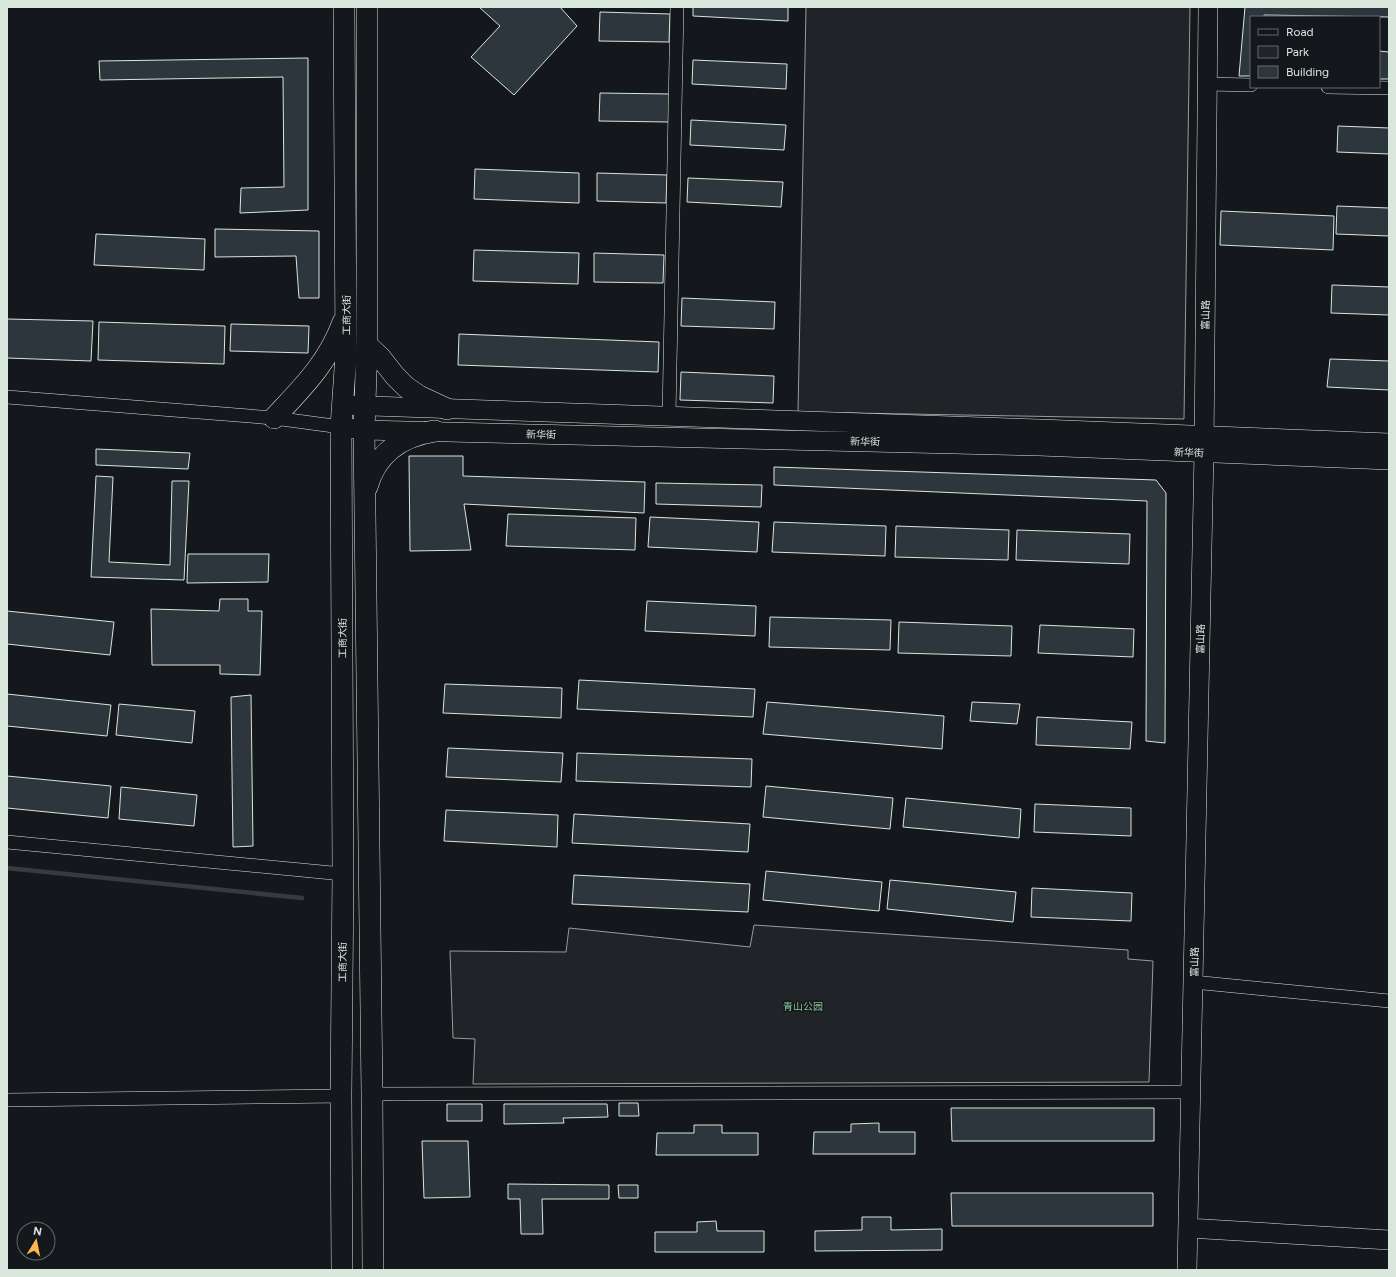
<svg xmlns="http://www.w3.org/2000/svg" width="1396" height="1277" font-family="Figtree,'Noto Sans SC',sans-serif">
  <rect width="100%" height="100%" fill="#14181c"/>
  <path fill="#202428" stroke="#939e99" d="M 806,7 L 1190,7 L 1184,419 L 798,412 Z
    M 754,925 L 1128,950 L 1128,959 L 1153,961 L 1149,1082 L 473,1084 L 475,1039 L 453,1038 L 450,951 L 566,952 L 569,928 L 750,947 Z"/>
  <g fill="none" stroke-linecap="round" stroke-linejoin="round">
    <path stroke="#363b3e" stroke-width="4.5" d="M 7,868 L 302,898"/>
  </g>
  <path fill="#2c363c" stroke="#d8e6dc" d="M 479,7 L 560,7 L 577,26 L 514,95 L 471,57 L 500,26 Z
    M 693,7 L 788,7 L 788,21 L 693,16 Z
    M 1245,7 L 1389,7 L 1389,17 L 1264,15 L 1264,17 L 1251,17 L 1251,76 L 1239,76 Z
    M 600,12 L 670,14 L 669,42 L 599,41 Z
    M 1379,51 L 1389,52 L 1389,79 L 1379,79 Z
    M 308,58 L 308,210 L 240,213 L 241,188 L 284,187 L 283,77 L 100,80 L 99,61 Z
    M 693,60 L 787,64 L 786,89 L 692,84 Z
    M 600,93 L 670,94 L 669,122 L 599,121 Z
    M 691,120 L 786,125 L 784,150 L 690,145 Z
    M 1338,126 L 1389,128 L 1389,154 L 1337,152 Z
    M 475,169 L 579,173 L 579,203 L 474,199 Z
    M 597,173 L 667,175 L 666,203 L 597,201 Z
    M 688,178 L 783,182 L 781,207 L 687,202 Z
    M 1337,206 L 1389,208 L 1389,236 L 1336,234 Z
    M 1221,211 L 1334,216 L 1333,250 L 1220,245 Z
    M 215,229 L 319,231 L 319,298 L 299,298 L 296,256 L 215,257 Z
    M 96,234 L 205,239 L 204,270 L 94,265 Z
    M 474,250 L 579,253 L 578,284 L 473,281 Z
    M 594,253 L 664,255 L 663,283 L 594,282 Z
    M 1332,285 L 1389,287 L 1389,315 L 1331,313 Z
    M 682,298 L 775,302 L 774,329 L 681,326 Z
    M 7,319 L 93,321 L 91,361 L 7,358 Z
    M 99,322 L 225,326 L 224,364 L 98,360 Z
    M 231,324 L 309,326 L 308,353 L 230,351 Z
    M 459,334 L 659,342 L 658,372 L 458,365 Z
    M 1330,359 L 1389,361 L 1389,390 L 1327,387 Z
    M 681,372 L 774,376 L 773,403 L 680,400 Z
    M 96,449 L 190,453 L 188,469 L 96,465 Z
    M 409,456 L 463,456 L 463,476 L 645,482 L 644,513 L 464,504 L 471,550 L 410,551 Z
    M 774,467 L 1156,480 L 1166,493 L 1165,743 L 1146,741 L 1147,501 L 774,485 Z
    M 96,476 L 113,477 L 109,562 L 170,565 L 172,481 L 189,481 L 184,580 L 91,577 Z
    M 656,483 L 762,485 L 761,507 L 656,504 Z
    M 508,514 L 636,518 L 635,550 L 506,546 Z
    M 650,517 L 759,522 L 757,552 L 648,547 Z
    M 774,522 L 886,526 L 885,556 L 772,552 Z
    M 896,526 L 1009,530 L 1008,560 L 895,557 Z
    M 1017,530 L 1130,534 L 1129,564 L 1016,560 Z
    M 188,554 L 269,554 L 268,582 L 187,583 Z
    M 220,599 L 248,599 L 248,611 L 262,611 L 260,675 L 220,674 L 220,665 L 152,665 L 151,609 L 219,611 Z
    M 647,601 L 756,606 L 755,636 L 645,631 Z
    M 7,611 L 114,622 L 110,655 L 7,644 Z
    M 770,617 L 891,620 L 890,650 L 769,647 Z
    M 899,622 L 1012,626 L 1011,656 L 898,653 Z
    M 1040,625 L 1134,629 L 1133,657 L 1038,653 Z
    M 579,680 L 755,689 L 753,717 L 577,709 Z
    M 445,684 L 562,688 L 561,718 L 443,713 Z
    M 7,694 L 111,705 L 107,736 L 7,726 Z
    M 251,695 L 253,846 L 233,847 L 231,697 Z
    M 767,702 L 944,716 L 942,749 L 763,734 Z
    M 972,702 L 1020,704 L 1017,724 L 970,721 Z
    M 119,704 L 195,711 L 192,743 L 116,735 Z
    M 1037,717 L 1132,722 L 1130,749 L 1036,745 Z
    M 448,748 L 563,753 L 561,782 L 446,777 Z
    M 577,753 L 752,759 L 751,787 L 576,781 Z
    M 7,776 L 111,786 L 108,818 L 7,808 Z
    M 766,786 L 893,798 L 890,829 L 763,817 Z
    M 121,787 L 197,795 L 194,826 L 119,819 Z
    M 906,798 L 1021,809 L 1019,838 L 903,827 Z
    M 1035,804 L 1131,808 L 1131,836 L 1034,832 Z
    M 446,810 L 558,815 L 557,847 L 444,841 Z
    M 574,814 L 750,824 L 748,852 L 572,843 Z
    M 766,871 L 882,882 L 879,911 L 763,900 Z
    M 574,875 L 750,884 L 748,912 L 572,904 Z
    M 890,880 L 1016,892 L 1013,922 L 887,909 Z
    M 1032,888 L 1132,893 L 1131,921 L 1031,917 Z
    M 619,1103 L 638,1103 L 639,1116 L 619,1116 Z
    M 447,1104 L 482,1104 L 482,1121 L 447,1121 Z
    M 504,1104 L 607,1104 L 608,1117 L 563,1118 L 564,1123 L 504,1124 Z
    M 951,1108 L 1154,1108 L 1154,1141 L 952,1141 Z
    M 879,1123 L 879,1132 L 915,1132 L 915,1154 L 813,1154 L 814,1132 L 851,1132 L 851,1124 Z
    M 694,1125 L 722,1125 L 722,1133 L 758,1133 L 758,1155 L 656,1155 L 657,1133 L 694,1133 Z
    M 422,1141 L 468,1141 L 470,1197 L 424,1198 Z
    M 508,1184 L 609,1185 L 609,1199 L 542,1199 L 543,1234 L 521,1234 L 520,1199 L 508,1199 Z
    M 618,1185 L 638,1185 L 638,1198 L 619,1198 Z
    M 951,1193 L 1153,1193 L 1153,1226 L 952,1226 Z
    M 862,1217 L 891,1217 L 891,1230 L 942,1229 L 942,1250 L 815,1251 L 815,1231 L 862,1230 Z
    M 716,1221 L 717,1231 L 764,1231 L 764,1252 L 655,1252 L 655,1232 L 697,1232 L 697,1222 Z"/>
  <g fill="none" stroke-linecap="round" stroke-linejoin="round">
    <defs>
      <path id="street" d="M 1207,84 L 1251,85
        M 1328,87 L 1389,88
        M 7,397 L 274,418 L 341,427
        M 669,416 L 677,7
        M 7,842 L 343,874
        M 1193,982 L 1389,1001
        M 372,1094 L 1191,1092
        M 7,1100 L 341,1096"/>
      <path id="secondary" d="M 342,405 L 1040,429 L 1389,443
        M 341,427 L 364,430 L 1039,446 L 1389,460
        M 1188,1228 L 1389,1240
        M 1187,1270 L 1204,452 L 1208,7"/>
      <path id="primary" d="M 367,7 L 367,345 L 364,430 L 372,1094 L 373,1270
        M 367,345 L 380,357 L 395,376 L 406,387 L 419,396 L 447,409
        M 274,418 C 302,388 328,363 343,322
        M 367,487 C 376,454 401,436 435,431
        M 342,1270 L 341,1096 L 343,874 L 341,427 L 346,354 L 344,7"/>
    </defs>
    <use href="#street" stroke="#d8e6dc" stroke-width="14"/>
    <use href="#secondary" stroke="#d8e6dc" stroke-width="20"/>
    <use href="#primary" stroke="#d8e6dc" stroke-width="22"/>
    <use href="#street" stroke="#14181c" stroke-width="13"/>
    <use href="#secondary" stroke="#14181c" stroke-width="19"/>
    <use href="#primary" stroke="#14181c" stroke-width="21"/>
  </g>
  <g text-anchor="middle" stroke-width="3" stroke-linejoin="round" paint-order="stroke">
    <g font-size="10" fill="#d8e6dc" stroke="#14181c">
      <text transform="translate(346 315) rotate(-90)" y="4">工商大街</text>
      <text transform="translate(1205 315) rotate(-89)" y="4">富山路</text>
      <text transform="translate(541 434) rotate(1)" y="4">新华街</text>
      <text transform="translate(865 441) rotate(1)" y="4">新华街</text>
      <text transform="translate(1189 452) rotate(2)" y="4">新华街</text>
      <text transform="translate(342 638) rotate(-90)" y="4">工商大街</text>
      <text transform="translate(1200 639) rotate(-89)" y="4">富山路</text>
      <text transform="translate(342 962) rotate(-90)" y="4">工商大街</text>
      <text transform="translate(1194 962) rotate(-89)" y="4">富山路</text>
    </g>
    <g font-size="10" fill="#8ac095" stroke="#14181c">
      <text x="803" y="1010">青山公园</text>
    </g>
  </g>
  <rect width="1396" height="1277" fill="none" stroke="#d8e6dc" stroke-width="16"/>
  <rect x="1250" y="16" width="130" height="72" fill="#14181c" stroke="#626a69"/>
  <rect x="1258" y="29" width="20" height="6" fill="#14181c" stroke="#626a69"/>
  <text x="1286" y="36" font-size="12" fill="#d8e6dc">Road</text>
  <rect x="1258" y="46" width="20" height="12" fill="#202428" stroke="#626a69"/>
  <text x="1286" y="56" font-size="12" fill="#d8e6dc">Park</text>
  <rect x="1258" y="66" width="20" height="12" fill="#2c363c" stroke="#626a69"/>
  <text x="1286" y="76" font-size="12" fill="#d8e6dc">Building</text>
  <g transform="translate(36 1241) rotate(10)"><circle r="19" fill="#14181c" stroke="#626a69"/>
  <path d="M0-3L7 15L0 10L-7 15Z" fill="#ffb74d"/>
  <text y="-6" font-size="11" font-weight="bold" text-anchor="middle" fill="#d8e6dc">N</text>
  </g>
</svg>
